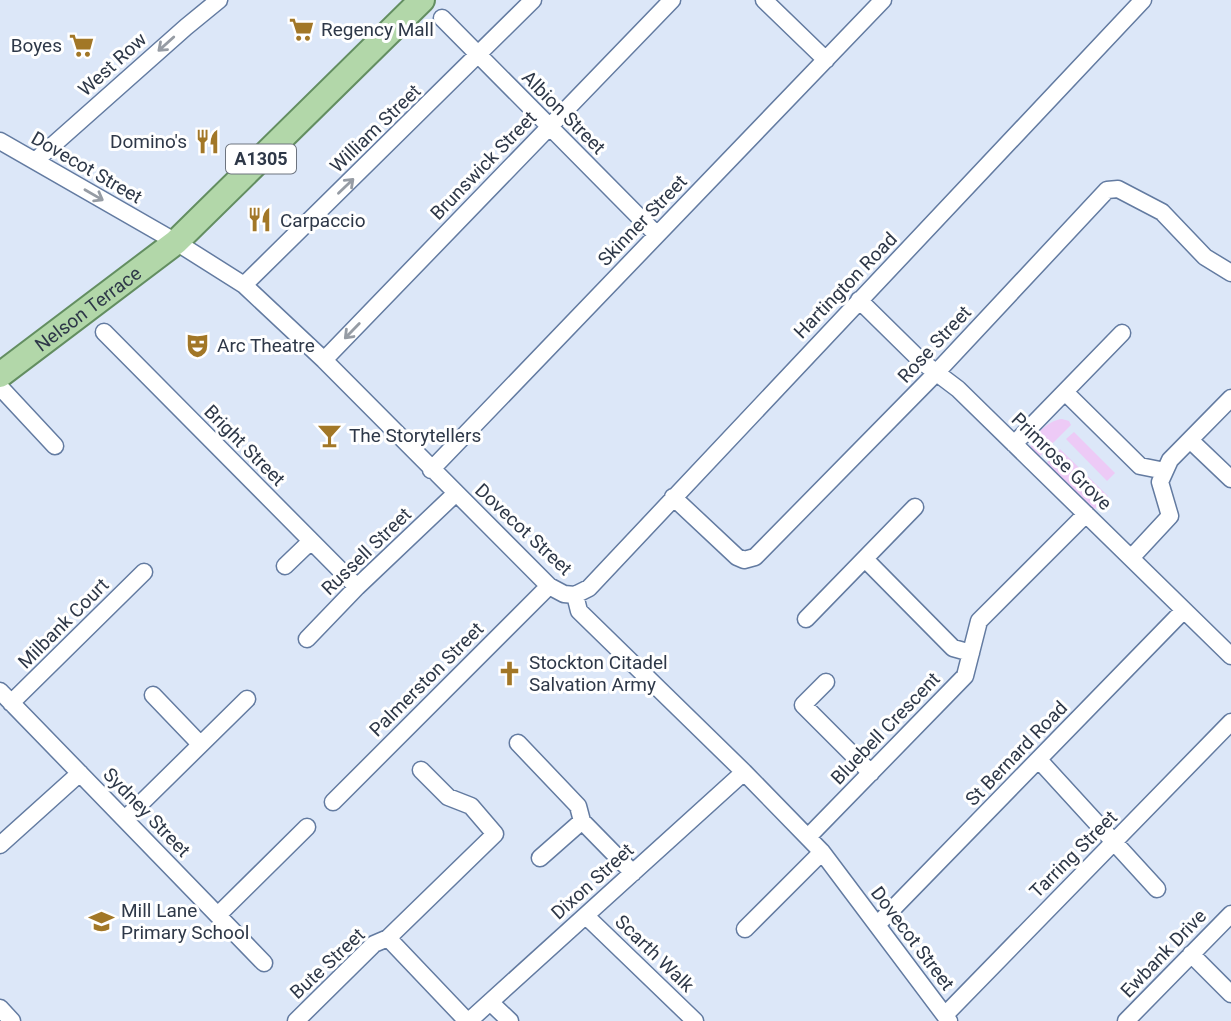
<svg xmlns="http://www.w3.org/2000/svg" width="1231" height="1021" font-family="Roboto,sans-serif">
  <rect width="100%" height="100%" fill="#dce7f8"/>
  <path fill="#edcaf6" d="M 1062,419 L 1069,421 L 1071,425 L 1035,461 C 1033,456 1029,450 1031,444 C 1035,433 1050,420 1062,419 Z
    M 1074,432 L 1115,473 L 1107,481 L 1066,439 Z
    M 1060,449 L 1108,496 L 1093,511 L 1042,468 Z"/>
  <g fill="none" stroke-linecap="round" stroke-linejoin="round">
    <defs>
      <path id="street" d="M 764,0 L 826,60
        M 442,18 L 657,235
        M 0,141 L 176,242 L 244,285 L 324,360 L 549,586 L 564,594 L 575,595
        M 35,161 L 186,27 L 219,0
        M 244,285 L 533,0
        M 859,300 L 921,361 L 958,389 L 1231,656
        M 104,332 L 357,587
        M 324,360 L 672,0
        M 0,387 L 55,446
        M 1065,392 L 1140,466 L 1165,471
        M 1190,440 L 1231,479
        M 1014,444 L 1122,333
        M 431,470 L 883,0
        M 673,497 L 737,557 L 744,560 L 755,557 L 936,373 L 1107,190 L 1118,189 L 1162,212 L 1205,257 L 1231,273
        M 1131,558 L 1170,516 L 1160,482 L 1170,460 L 1231,398
        M 865,559 L 953,648 L 971,653
        M 285,566 L 311,541
        M 575,595 L 589,588 L 1143,0
        M 575,595 L 579,611 L 744,772 L 822,852 L 949,1021
        M 806,619 L 915,507
        M 307,639 L 357,587 L 455,494
        M 826,682 L 803,705 L 871,773
        M 0,691 L 264,963
        M 153,695 L 200,744
        M 11,703 L 144,572
        M 518,743 L 578,806 L 582,821 L 633,873
        M 1039,760 L 1157,889
        M 421,770 L 448,797 L 471,806 L 495,834 L 388,938 L 467,1021
        M 333,802 L 549,586
        M 125,819 L 247,699
        M 808,837 L 965,676 L 979,621 L 1086,514
        M 0,845 L 80,773
        M 540,858 L 582,821
        M 218,915 L 307,827
        M 586,916 L 695,1021
        M 877,925 L 1184,610
        M 745,929 L 822,852
        M 1191,954 L 1231,994
        M 490,1002 L 510,1021
        M 0,1008 L 12,1021
        M 945,1015 L 1231,722
        M 296,1021 L 374,944 L 388,938
        M 469,1021 L 744,772
        M 1126,1021 L 1231,914"/>
      <g id="primary">
        <path id="s1" d="M 0,375 L 176,242 L 422,0"/>
      </g>
    </defs>
    <use href="#street" stroke="#637ba1" stroke-width="19"/>
    <use href="#primary" stroke="#638e61" stroke-width="28"/>
    <use href="#street" stroke="#fff" stroke-width="16"/>
    <use href="#primary" stroke="#b2d7a9" stroke-width="24"/>
  </g>
  <defs><path id="oneway-shaft" d="M-6 0H5M1.5-3L5.5 0L1.5 3" fill="none" stroke-width="1.6" stroke-linecap="round" stroke-linejoin="round" transform="scale(1.75)"/></defs>
  <g stroke="#969ca4">
    <use href="#oneway-shaft" transform="translate(166 44) rotate(138)"/>
    <use href="#oneway-shaft" transform="translate(346 186) rotate(-44)"/>
    <use href="#oneway-shaft" transform="translate(94 195) rotate(30)"/>
    <use href="#oneway-shaft" transform="translate(352 331) rotate(134)"/>
  </g>
  <defs>
    <symbol id="supermarket-bare" viewBox="-9 -9 18 18"><path d="M-6-5.5h2.5l.6 2H6L4.5 2H-2.5L-4.4-4H-6ZM-1.5 3.2a1.3 1.3 0 1 0 .1 0ZM3 3.2a1.3 1.3 0 1 0 .1 0Z" fill="#a27727" stroke="#fff" stroke-width="2.5" paint-order="stroke"/></symbol>
    <symbol id="restaurant-bare" viewBox="-9 -9 18 18"><path d="M-5-6h1v4h1v-4h1v4h1v-4h1v5L-1.5 .5V6h-2V.5L-5-1ZM5-6V6H3V1.5H1.5Q1.5-4 5-6Z" fill="#a27727" stroke="#fff" stroke-width="2.5" paint-order="stroke"/></symbol>
    <symbol id="theatre-bare" viewBox="-9 -9 18 18"><path d="M-5-5.5Q0-4 5-5.5V0Q5 5 0 6Q-5 5-5 0ZM-3.3-2.5H-1v1.5H-3.3ZM1-2.5H3.3v1.5H1ZM-2.8 1Q0 5.5 2.8 1Z" fill="#a27727" stroke="#fff" stroke-width="2.5" paint-order="stroke"/></symbol>
    <symbol id="bar-bare" viewBox="-9 -9 18 18"><path d="M-6-5H6L.8 .8V4.5H3.5V6h-7V4.5H-.8V.8Z" fill="#a27727" stroke="#fff" stroke-width="2.5" paint-order="stroke"/></symbol>
    <symbol id="church-bare" viewBox="-9 -9 18 18"><path d="M-1.2-6h2.4v3.5h3.3v2.4h-3.3V6h-2.4V-.1h-3.3v-2.4h3.3Z" fill="#a27727" stroke="#fff" stroke-width="2.5" paint-order="stroke"/></symbol>
    <symbol id="school-bare" viewBox="-9 -9 18 18"><path d="M0-5L7-2L0 1L-7-2ZM-4 1L0 2.5L4 1V4Q0 6-4 4Z" fill="#a27727" stroke="#fff" stroke-width="2.5" paint-order="stroke"/></symbol>
  </defs>
  <g fill-rule="evenodd">
    <use href="#supermarket-bare" x="284" y="12" width="35" height="35"/>
    <use href="#supermarket-bare" x="64" y="28" width="35" height="35"/>
    <use href="#restaurant-bare" x="190" y="124" width="35" height="35"/>
    <use href="#restaurant-bare" x="242" y="202" width="35" height="35"/>
    <use href="#theatre-bare" x="180" y="328" width="35" height="35"/>
    <use href="#bar-bare" x="312" y="418" width="35" height="35"/>
    <use href="#church-bare" x="492" y="656" width="35" height="35"/>
    <use href="#school-bare" x="84" y="904" width="35" height="35"/>
  </g>
  <g text-anchor="middle" stroke-width="6" stroke-linejoin="round" paint-order="stroke">
    <rect fill="#fff" stroke="#6d747f" stroke-width="2" x="226" y="144.5" width="70" height="29" rx="5"/>
    <g font-size="18" font-weight="bold" fill="#2e3848">
      <text x="261" y="165">A1305</text>
    </g>
    <g font-size="19" fill="#2e3848" stroke="#fff" text-anchor="start">
      <text x="321" y="36">Regency Mall</text>
      <text x="62" y="52" text-anchor="end">Boyes</text>
      <text x="187" y="148" text-anchor="end">Domino's</text>
      <text x="280" y="227">Carpaccio</text>
      <text x="217" y="352">Arc Theatre</text>
      <text x="349" y="442">The Storytellers</text>
      <text x="529" y="669">Stockton Citadel<tspan x="529" dy="22">Salvation Army</tspan></text>
      <text x="121" y="917">Mill Lane<tspan x="121" dy="22">Primary School</tspan></text>
    </g>
    <g font-size="19" fill="#2e3848" stroke="#fff">
      <text transform="translate(112 64) rotate(-42)" y="7">West Row</text>
      <text transform="translate(564 112) rotate(45)" y="7">Albion Street</text>
      <text transform="translate(375 128) rotate(-44)" y="7">William Street</text>
      <text transform="translate(483 165) rotate(-46)" y="7">Brunswick Street</text>
      <text transform="translate(87 167) rotate(30)" y="7">Dovecot Street</text>
      <text transform="translate(642 220) rotate(-46)" y="7">Skinner Street</text>
      <text transform="translate(845 285) rotate(-46)" y="7">Hartington Road</text>
      <text dy="7" stroke="none"><textPath href="#s1" startOffset="110">Nelson Terrace</textPath></text>
      <text transform="translate(934 344) rotate(-47)" y="7">Rose Street</text>
      <text transform="translate(245 445) rotate(45)" y="7">Bright Street</text>
      <text transform="translate(1062 461) rotate(44)" y="7">Primrose Grove</text>
      <text transform="translate(524 529) rotate(43)" y="7">Dovecot Street</text>
      <text transform="translate(366 551) rotate(-44)" y="7">Russell Street</text>
      <text transform="translate(63 623) rotate(-45)" y="7">Milbank Court</text>
      <text transform="translate(426 679) rotate(-45)" y="7">Palmerston Street</text>
      <text transform="translate(885 728) rotate(-46)" y="7">Bluebell Crescent</text>
      <text transform="translate(1016 753) rotate(-46)" y="7">St Bernard Road</text>
      <text transform="translate(147 812) rotate(46)" y="7">Sydney Street</text>
      <text transform="translate(1073 854) rotate(-45)" y="7">Tarring Street</text>
      <text transform="translate(592 881) rotate(-42)" y="7">Dixon Street</text>
      <text transform="translate(913 938) rotate(53)" y="7">Dovecot Street</text>
      <text transform="translate(655 953) rotate(44)" y="7">Scarth Walk</text>
      <text transform="translate(1163 953) rotate(-46)" y="7">Ewbank Drive</text>
      <text transform="translate(327 963) rotate(-43)" y="7">Bute Street</text>
    </g>
  </g>
</svg>
